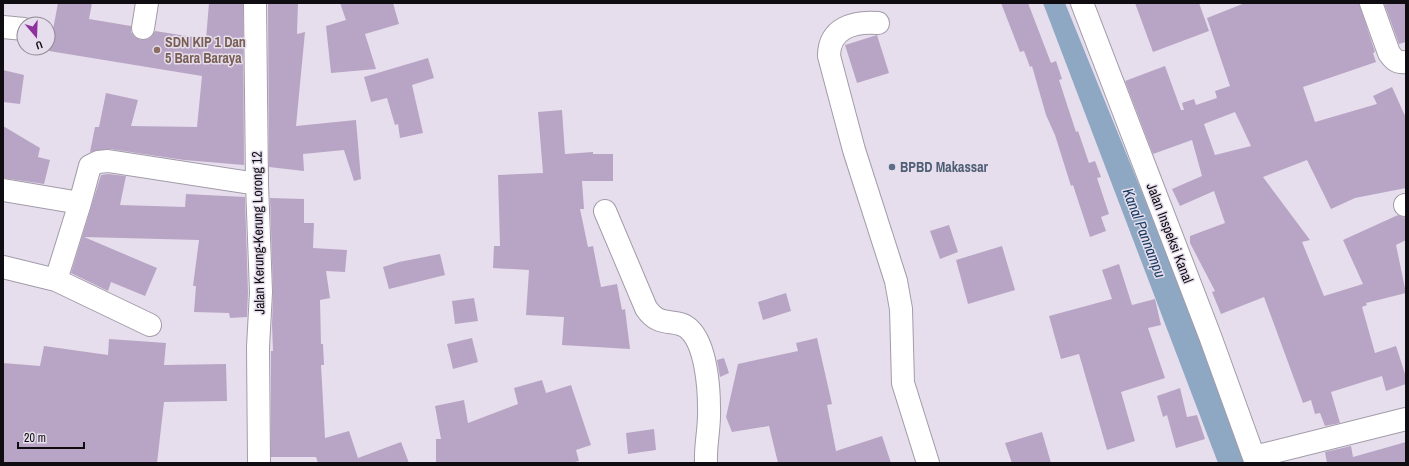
<svg xmlns="http://www.w3.org/2000/svg" width="1409" height="466" font-family="'Archivo Narrow',sans-serif">
  <rect width="100%" height="100%" fill="#e6deec"/>
  <path fill="#8ea7c3" d="M 1043,3 L 1065,3 L 1252,463 L 1218,463 Z"/>
  <path fill="#b8a5c5" fill-rule="evenodd" d="M 58,3 L 92,3 L 89,19 L 131,26 L 131,32 L 135,37 L 141,40 L 148,39 L 152,36 L 155,31 L 206,39 L 209,3 L 243,3 L 244,165 L 184,160 L 110,149 L 90,152 L 95,127 L 99,127 L 106,93 L 138,100 L 131,126 L 197,127 L 202,76 L 49,51 Z
    M 268,3 L 298,3 L 297,34 L 305,32 L 296,126 L 356,120 L 361,179 L 354,181 L 344,150 L 303,154 L 304,171 L 269,167 Z
    M 340,3 L 393,3 L 399,24 L 365,34 L 376,69 L 331,73 L 326,26 L 346,20 Z
    M 1001,3 L 1028,3 L 1051,63 L 1056,61 L 1062,79 L 1059,80 L 1076,132 L 1078,131 L 1089,163 L 1095,161 L 1101,177 L 1097,178 L 1109,214 L 1101,217 L 1106,231 L 1090,237 L 1073,185 L 1071,186 L 1055,135 L 1046,115 L 1032,66 L 1030,67 L 1024,51 L 1020,52 Z
    M 1135,3 L 1199,3 L 1209,31 L 1153,52 Z
    M 1245,3 L 1359,3 L 1375,52 L 1373,53 L 1376,62 L 1303,87 L 1315,122 L 1377,104 L 1373,96 L 1392,87 L 1406,118 L 1406,188 L 1355,198 L 1331,209 L 1307,160 L 1263,177 L 1310,240 L 1302,242 L 1324,296 L 1363,284 L 1343,240 L 1398,215 L 1406,218 L 1406,240 L 1396,245 L 1406,293 L 1366,303 L 1367,305 L 1362,307 L 1375,353 L 1396,346 L 1406,377 L 1406,384 L 1386,391 L 1382,376 L 1331,392 L 1340,423 L 1325,426 L 1320,413 L 1315,414 L 1311,400 L 1303,403 L 1264,297 L 1221,314 L 1212,292 L 1215,291 L 1190,243 L 1190,236 L 1225,223 L 1214,191 L 1180,206 L 1172,189 L 1202,176 L 1192,140 L 1153,154 L 1125,81 L 1165,66 L 1181,110 L 1184,110 L 1182,103 L 1194,99 L 1196,105 L 1217,98 L 1215,91 L 1230,86 L 1207,18 ZM 1235,112 L 1251,146 L 1215,155 L 1204,124 Z
    M 1384,3 L 1406,3 L 1406,42 L 1399,44 Z
    M 877,35 L 889,73 L 857,83 L 845,45 Z
    M 428,58 L 434,78 L 412,85 L 423,133 L 400,138 L 398,124 L 395,125 L 387,98 L 371,102 L 364,77 Z
    M 3,70 L 24,75 L 20,104 L 3,102 Z
    M 562,110 L 565,154 L 593,152 L 593,154 L 613,154 L 613,181 L 582,181 L 584,209 L 580,209 L 588,247 L 593,246 L 601,287 L 617,284 L 622,310 L 625,309 L 630,349 L 562,345 L 564,317 L 526,315 L 529,270 L 493,268 L 494,246 L 500,246 L 498,175 L 543,173 L 538,112 Z
    M 3,126 L 40,148 L 38,157 L 50,160 L 44,184 L 3,178 Z
    M 108,174 L 126,176 L 120,205 L 185,207 L 186,194 L 245,197 L 248,292 L 247,317 L 230,318 L 229,313 L 194,312 L 196,286 L 193,286 L 199,240 L 84,237 L 157,268 L 145,296 L 111,282 L 108,291 L 71,273 L 101,175 Z
    M 270,198 L 304,199 L 304,223 L 314,223 L 313,248 L 347,250 L 345,272 L 326,271 L 330,298 L 320,300 L 321,344 L 323,344 L 324,365 L 321,365 L 325,438 L 349,431 L 358,458 L 401,442 L 409,463 L 318,463 L 316,457 L 271,457 L 271,351 L 273,351 L 272,325 L 273,292 Z
    M 949,225 L 958,252 L 940,259 L 930,231 Z
    M 1002,246 L 1015,290 L 968,304 L 956,260 Z
    M 440,254 L 445,275 L 389,289 L 383,267 L 399,262 Z
    M 1119,264 L 1132,305 L 1155,299 L 1161,325 L 1148,328 L 1165,378 L 1121,392 L 1135,441 L 1107,450 L 1079,354 L 1061,359 L 1049,316 L 1112,299 L 1102,270 Z
    M 786,293 L 791,311 L 763,320 L 758,302 Z
    M 474,298 L 478,321 L 455,324 L 452,301 Z
    M 472,338 L 478,362 L 453,369 L 447,344 Z
    M 817,338 L 832,404 L 827,405 L 836,451 L 882,436 L 891,463 L 778,463 L 769,426 L 732,432 L 726,417 L 738,364 L 798,351 L 796,343 Z
    M 109,339 L 166,343 L 164,365 L 226,364 L 227,401 L 164,402 L 157,463 L 3,463 L 3,363 L 40,366 L 44,346 L 108,355 Z
    M 724,358 L 729,373 L 720,377 L 717,360 Z
    M 542,380 L 546,393 L 571,385 L 591,445 L 576,450 L 579,461 L 570,463 L 436,462 L 436,439 L 441,439 L 435,406 L 464,400 L 468,423 L 518,404 L 514,388 Z
    M 1180,388 L 1187,417 L 1197,415 L 1205,439 L 1176,448 L 1167,415 L 1163,417 L 1157,396 Z
    M 654,429 L 656,450 L 628,454 L 626,433 Z
    M 1042,432 L 1051,463 L 1012,463 L 1005,443 Z
    M 1406,442 L 1406,463 L 1327,463 L 1325,452 L 1351,446 L 1353,457 Z"/>
  <g fill="none" stroke-linecap="round" stroke-linejoin="round">
    <defs>
      <path id="minor" d="M 255,3 L 257,184 L 261,292 L 258,347 L 259,463
        M 1082,3 L 1210,336 L 1256,463
        M 1371,3 L 1389,53 C 1394,60 1397,63 1406,62
        M 878,23 C 854,21 829,28 829,56 L 854,150 L 896,281 L 901,309 L 903,383 L 928,463
        M 3,27 L 24,29
        M 143,28 L 147,3
        M 3,190 L 80,203 L 56,280
        M 80,203 L 90,166 L 98,162 L 108,161 L 257,184
        M 1405,205 L 1406,205
        M 605,211 L 646,308 C 660,330 677,316 690,330 C 706,346 709,387 709,408 C 710,427 705,445 706,463
        M 3,267 L 56,280 L 150,325
        M 1254,457 L 1406,419"/>
    </defs>
    <use href="#minor" stroke="#a29ba8" stroke-width="24"/>
    <use href="#minor" stroke="#fff" stroke-width="22"/>
  </g>
  <circle fill="#8d6e63" stroke="#e6deec" stroke-width="1.5" cx="157" cy="50" r="4"/>
  <circle fill="#5c6f8a" stroke="#e6deec" stroke-width="1.5" cx="892" cy="167" r="4"/>
  <g text-anchor="middle" stroke-width="3" stroke-linejoin="round" paint-order="stroke">
    <g font-size="14" font-weight="bold" fill="#785e54" stroke="#e6deec" text-anchor="start">
      <text x="165" y="47">SDN KIP 1 Dan<tspan x="165" dy="16">5 Bara Baraya</tspan></text>
    </g>
    <g font-size="14" font-weight="bold" fill="#4e5e75" stroke="#e6deec" text-anchor="start">
      <text x="900" y="172">BPBD Makassar</text>
    </g>
    <g font-size="14" fill="#0f0d11" stroke="#e6deec">
      <text transform="translate(258 233) rotate(-91)" y="5">Jalan Kerung-Kerung Lorong 12</text>
      <text transform="translate(1170 233) rotate(69)" y="5">Jalan Inspeksi Kanal</text>
    </g>
    <g font-size="15" font-style="italic" fill="#183d64" stroke="#e6deec">
      <text transform="translate(1144 233) rotate(69)" y="5">Kanal Pannampu</text>
    </g>
  </g>
  <rect width="1409" height="466" fill="none" stroke="#0f0d11" stroke-width="8"/>
  <g transform="translate(36 36) rotate(161)"><circle r="19" fill="#e6deec" stroke="#908a94"/>
  <path d="M0-3L7 15L0 10L-7 15Z" fill="#8e339e"/>
  <text y="-6" font-size="11" font-weight="bold" text-anchor="middle" fill="#0f0d11">U</text>
  </g>
  <path d="M18 442v6h66v-6" fill="none" stroke="#0f0d11" stroke-width="2"/>
  <text x="24" y="442" font-size="12" fill="#0f0d11" stroke="#e6deec" stroke-width="3" paint-order="stroke">20 m</text>
</svg>
